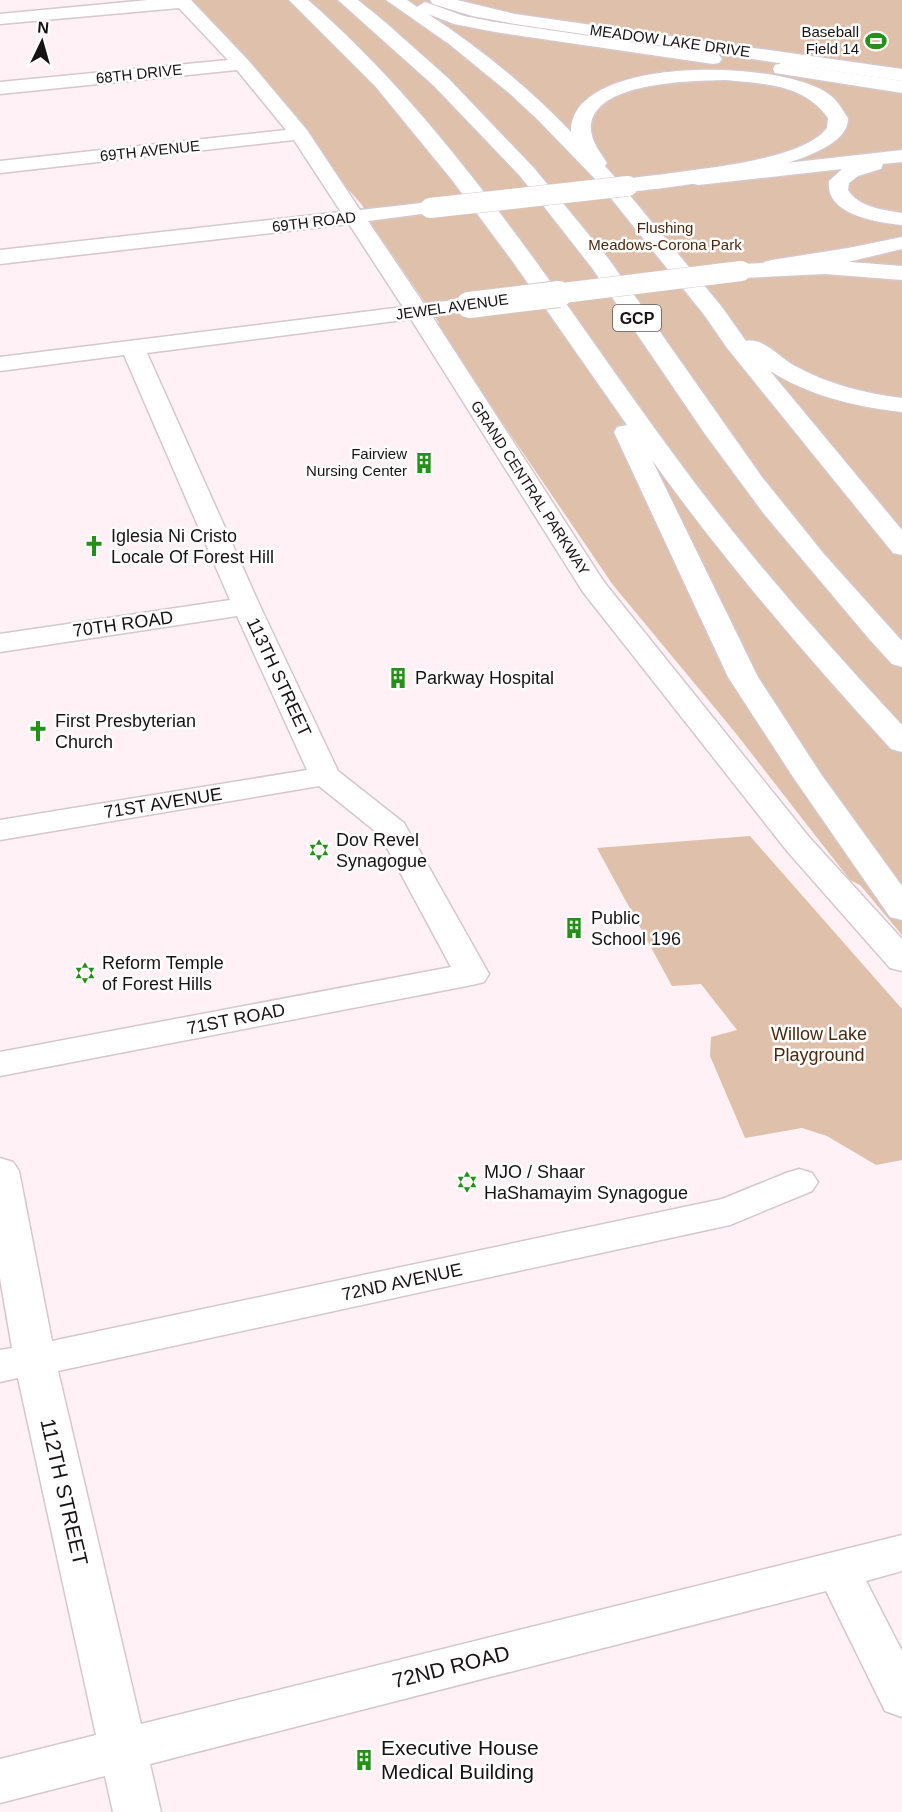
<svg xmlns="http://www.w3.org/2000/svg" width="902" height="1812" font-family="Arial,sans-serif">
  <rect width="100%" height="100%" fill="#fff1f5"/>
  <path fill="#dfc0aa" d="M 181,0 L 902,0 L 902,935 L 860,885 L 850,880 L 734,731 L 613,585 L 436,325 L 439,323 L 372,225 L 362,205 Z
    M 750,836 L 902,1009 L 902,1160 L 876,1165 L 827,1136 L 802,1128 L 745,1138 L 710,1056 L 711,1037 L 737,1030 L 701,984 L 672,986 L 597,848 Z"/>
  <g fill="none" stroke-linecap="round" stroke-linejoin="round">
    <defs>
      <path id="minor" d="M 148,0 L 191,0 L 248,60 L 307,130 L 360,210 L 430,202 L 437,204 L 440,208 L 437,212 L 368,221 L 424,304 L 469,298 L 477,300 L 480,305 L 477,310 L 432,316 L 604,582 L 809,837 L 902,939 L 902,971 L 890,968 L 787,851 L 583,592 L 411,319 L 147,353 L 260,606 L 338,771 L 404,823 L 489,974 L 484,982 L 472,985 L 0,1076 L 0,1052 L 451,967 L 380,835 L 319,786 L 0,840 L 0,820 L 307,770 L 237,616 L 0,652 L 0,634 L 230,600 L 124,355 L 0,371 L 0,357 L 403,307 L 349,224 L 0,264 L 0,250 L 341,212 L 294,140 L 0,173 L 0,161 L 286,130 L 237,70 L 0,94 L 0,82 L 228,60 L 179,8 L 0,24 L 0,14 Z
        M 430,0 L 457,0 L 515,14 L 902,69 L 902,81 L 515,24 L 472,16 L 433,4 Z
        M 902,150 L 902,162 L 883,164 L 881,169 L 858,176 L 849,183 L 848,190 C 858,207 884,210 902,213 L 902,225 C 877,222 825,215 829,181 L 842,169 L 698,185 L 691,183 L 688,179 L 691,175 L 698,173 Z
        M 902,237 L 902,249 L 848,262 L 772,274 L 764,272 L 761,267 L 764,262 L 772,260 L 848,248 Z
        M 0,1158 L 13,1162 L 19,1171 L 52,1341 L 722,1199 L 786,1173 L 799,1169 L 812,1173 L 818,1182 L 812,1191 L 730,1225 L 58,1371 L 141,1724 L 902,1535 L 902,1571 L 866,1581 L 902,1651 L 902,1717 L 885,1711 L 826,1591 L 150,1764 L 161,1812 L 113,1812 L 105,1776 L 0,1803 L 0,1759 L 96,1735 L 18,1378 L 0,1382 L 0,1350 L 12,1348 L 0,1278 Z"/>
      <path id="highway" d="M 289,0 L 308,0 C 456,129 561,302 677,459 C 746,553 823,640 902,725 L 902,752 L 891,749 C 807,657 725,562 652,460 L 758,677 L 821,774 L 902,886 L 902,920 L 890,917 L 793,777 L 728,677 L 614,432 L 617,427 L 627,425 L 513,262 L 452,180 L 375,86 Z
        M 338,0 L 358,0 L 385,22 L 448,78 L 534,168 L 608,258 L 762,477 L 824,554 L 902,641 L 902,667 L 892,664 L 870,640 L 764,514 L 705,434 L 592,268 L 520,176 L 434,86 Z
        M 386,0 L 407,0 L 417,7 L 425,2 L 464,16 L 495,22 L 713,54 L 719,55 L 722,59 L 719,63 L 713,64 L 495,32 L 454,24 L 428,14 C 480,48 528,87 571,132 C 570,53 788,59 831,96 C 838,101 843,111 848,118 C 851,168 666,188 627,192 L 722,307 L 746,341 C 763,337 780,358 795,366 C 828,384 864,393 902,398 L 902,412 C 856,407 810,396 770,371 L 902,530 L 902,555 L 893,553 L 727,348 L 705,316 L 598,182 L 538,120 L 509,93 L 449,44 ZM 726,80 C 765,84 804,84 828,118 L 827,128 C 803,160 704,168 665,174 C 651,176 632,176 620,183 L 605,166 L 607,163 C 601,153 592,143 591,130 C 588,81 694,81 726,80 Z
        M 782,63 L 902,81 L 902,93 L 775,73 L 773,69 L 775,65 Z
        M 825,260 L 902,266 L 902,280 L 825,274 L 741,278 L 733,276 L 730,271 L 733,266 L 741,264 Z"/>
    </defs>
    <use href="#minor" stroke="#d5c7cb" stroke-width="3"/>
    <use href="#highway" stroke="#d5c7cb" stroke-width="3"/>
    <use href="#minor" fill="#fff" fill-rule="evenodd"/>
    <use href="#highway" fill="#fff" fill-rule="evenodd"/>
    <defs>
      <path id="minor-bridge-far1" d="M 430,208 L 628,186
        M 547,295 L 741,271"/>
      <path id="minor-bridge" d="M 469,305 L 559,294"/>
    </defs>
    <use href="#minor-bridge-far1" stroke="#d5c7cb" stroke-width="21" stroke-linecap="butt"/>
    <use href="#minor-bridge" stroke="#d5c7cb" stroke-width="28" stroke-linecap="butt"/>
    <use href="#minor-bridge-far1" stroke="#fff" stroke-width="20"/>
    <use href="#minor-bridge" stroke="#fff" stroke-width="26"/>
  </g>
  <defs>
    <symbol id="stadium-bare" viewBox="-9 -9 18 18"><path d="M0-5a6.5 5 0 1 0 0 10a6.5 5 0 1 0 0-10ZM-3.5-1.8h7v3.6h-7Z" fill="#249017" stroke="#fff" stroke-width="2.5" paint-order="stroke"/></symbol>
    <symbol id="building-bare" viewBox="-9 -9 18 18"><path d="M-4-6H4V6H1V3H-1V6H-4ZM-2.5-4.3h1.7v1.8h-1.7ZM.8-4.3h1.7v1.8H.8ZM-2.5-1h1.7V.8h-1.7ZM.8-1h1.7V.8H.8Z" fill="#249017" stroke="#fff" stroke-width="2.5" paint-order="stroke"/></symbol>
    <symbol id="church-bare" viewBox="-9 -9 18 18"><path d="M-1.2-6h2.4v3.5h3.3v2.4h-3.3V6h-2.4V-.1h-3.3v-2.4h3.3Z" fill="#249017" stroke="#fff" stroke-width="2.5" paint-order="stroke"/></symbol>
    <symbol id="synagogue-bare" viewBox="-9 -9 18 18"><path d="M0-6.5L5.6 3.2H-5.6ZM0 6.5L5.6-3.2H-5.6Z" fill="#249017" stroke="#fff" stroke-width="2.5" paint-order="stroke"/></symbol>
  </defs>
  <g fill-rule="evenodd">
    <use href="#stadium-bare" x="861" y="26" width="30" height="30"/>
    <use href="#building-bare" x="409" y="448" width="30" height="30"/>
    <use href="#church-bare" x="79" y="531" width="30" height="30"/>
    <use href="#building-bare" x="383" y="663" width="30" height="30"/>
    <use href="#church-bare" x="23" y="716" width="30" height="30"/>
    <use href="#synagogue-bare" x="304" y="835" width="30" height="30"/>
    <use href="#building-bare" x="559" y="913" width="30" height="30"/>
    <use href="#synagogue-bare" x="70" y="958" width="30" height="30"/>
    <use href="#synagogue-bare" x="452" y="1167" width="30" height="30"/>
    <use href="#building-bare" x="349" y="1745" width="30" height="30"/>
  </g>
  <g text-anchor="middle" stroke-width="5" stroke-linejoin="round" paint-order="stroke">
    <g font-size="15" fill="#171214" stroke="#fff" text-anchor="end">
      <text x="859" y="37">Baseball<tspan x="859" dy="17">Field 14</tspan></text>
      <text x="407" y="459">Fairview<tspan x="407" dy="17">Nursing Center</tspan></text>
    </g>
    <g font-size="15" fill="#171214" stroke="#fff">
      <text transform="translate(670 41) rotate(8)" y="5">MEADOW LAKE DRIVE</text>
      <text transform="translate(139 74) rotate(-6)" y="5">68TH DRIVE</text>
      <text transform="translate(150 151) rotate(-6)" y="5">69TH AVENUE</text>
      <text transform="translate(314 222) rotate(-7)" y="5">69TH ROAD</text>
      <text transform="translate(452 307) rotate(-8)" y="5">JEWEL AVENUE</text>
      <text transform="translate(530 488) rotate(57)" y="5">GRAND CENTRAL PARKWAY</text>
    </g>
    <g font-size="15" fill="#4b290f" stroke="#fff">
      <text x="665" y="233">Flushing<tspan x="665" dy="17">Meadows-Corona Park</tspan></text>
    </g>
    <rect fill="#fff" stroke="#5d595a" stroke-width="1.5" x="613" y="305" width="48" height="26" rx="4.5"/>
    <g font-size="16" font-weight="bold" fill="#171214">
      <text x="637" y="324">GCP</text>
    </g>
    <g font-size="18" fill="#171214" stroke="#fff" text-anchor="start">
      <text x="111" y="542">Iglesia Ni Cristo<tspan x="111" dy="21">Locale Of Forest Hill</tspan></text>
      <text x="415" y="684">Parkway Hospital</text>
      <text x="55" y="727">First Presbyterian<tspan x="55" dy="21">Church</tspan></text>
      <text x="336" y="846">Dov Revel<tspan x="336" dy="21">Synagogue</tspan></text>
      <text x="591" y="924">Public<tspan x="591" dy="21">School 196</tspan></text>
      <text x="102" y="969">Reform Temple<tspan x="102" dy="21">of Forest Hills</tspan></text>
      <text x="484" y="1178">MJO / Shaar<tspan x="484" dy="21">HaShamayim Synagogue</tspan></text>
    </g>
    <g font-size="18" fill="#171214" stroke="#fff">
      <text transform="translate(123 624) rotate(-8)" y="6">70TH ROAD</text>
      <text transform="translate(279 677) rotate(65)" y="6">113TH STREET</text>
      <text transform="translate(163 803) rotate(-9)" y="6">71ST AVENUE</text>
      <text transform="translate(236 1019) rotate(-11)" y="6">71ST ROAD</text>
      <text transform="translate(402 1282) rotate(-12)" y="6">72ND AVENUE</text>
    </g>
    <g font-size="18" fill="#4b290f" stroke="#fff">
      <text x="819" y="1040">Willow Lake<tspan x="819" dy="21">Playground</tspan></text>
    </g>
    <g font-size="21" fill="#171214" stroke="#fff">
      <text transform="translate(64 1492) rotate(77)" y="7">112TH STREET</text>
      <text transform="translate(451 1667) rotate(-14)" y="7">72ND ROAD</text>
    </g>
    <g font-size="21" fill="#171214" stroke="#fff" text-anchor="start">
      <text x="381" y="1755">Executive House<tspan x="381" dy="24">Medical Building</tspan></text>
    </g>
  </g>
  <g transform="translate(42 42) rotate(5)" stroke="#ffffff" stroke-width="4.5" paint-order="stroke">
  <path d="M0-4.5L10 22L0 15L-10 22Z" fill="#171214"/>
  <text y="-9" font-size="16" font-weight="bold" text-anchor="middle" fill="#171214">N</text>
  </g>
</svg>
